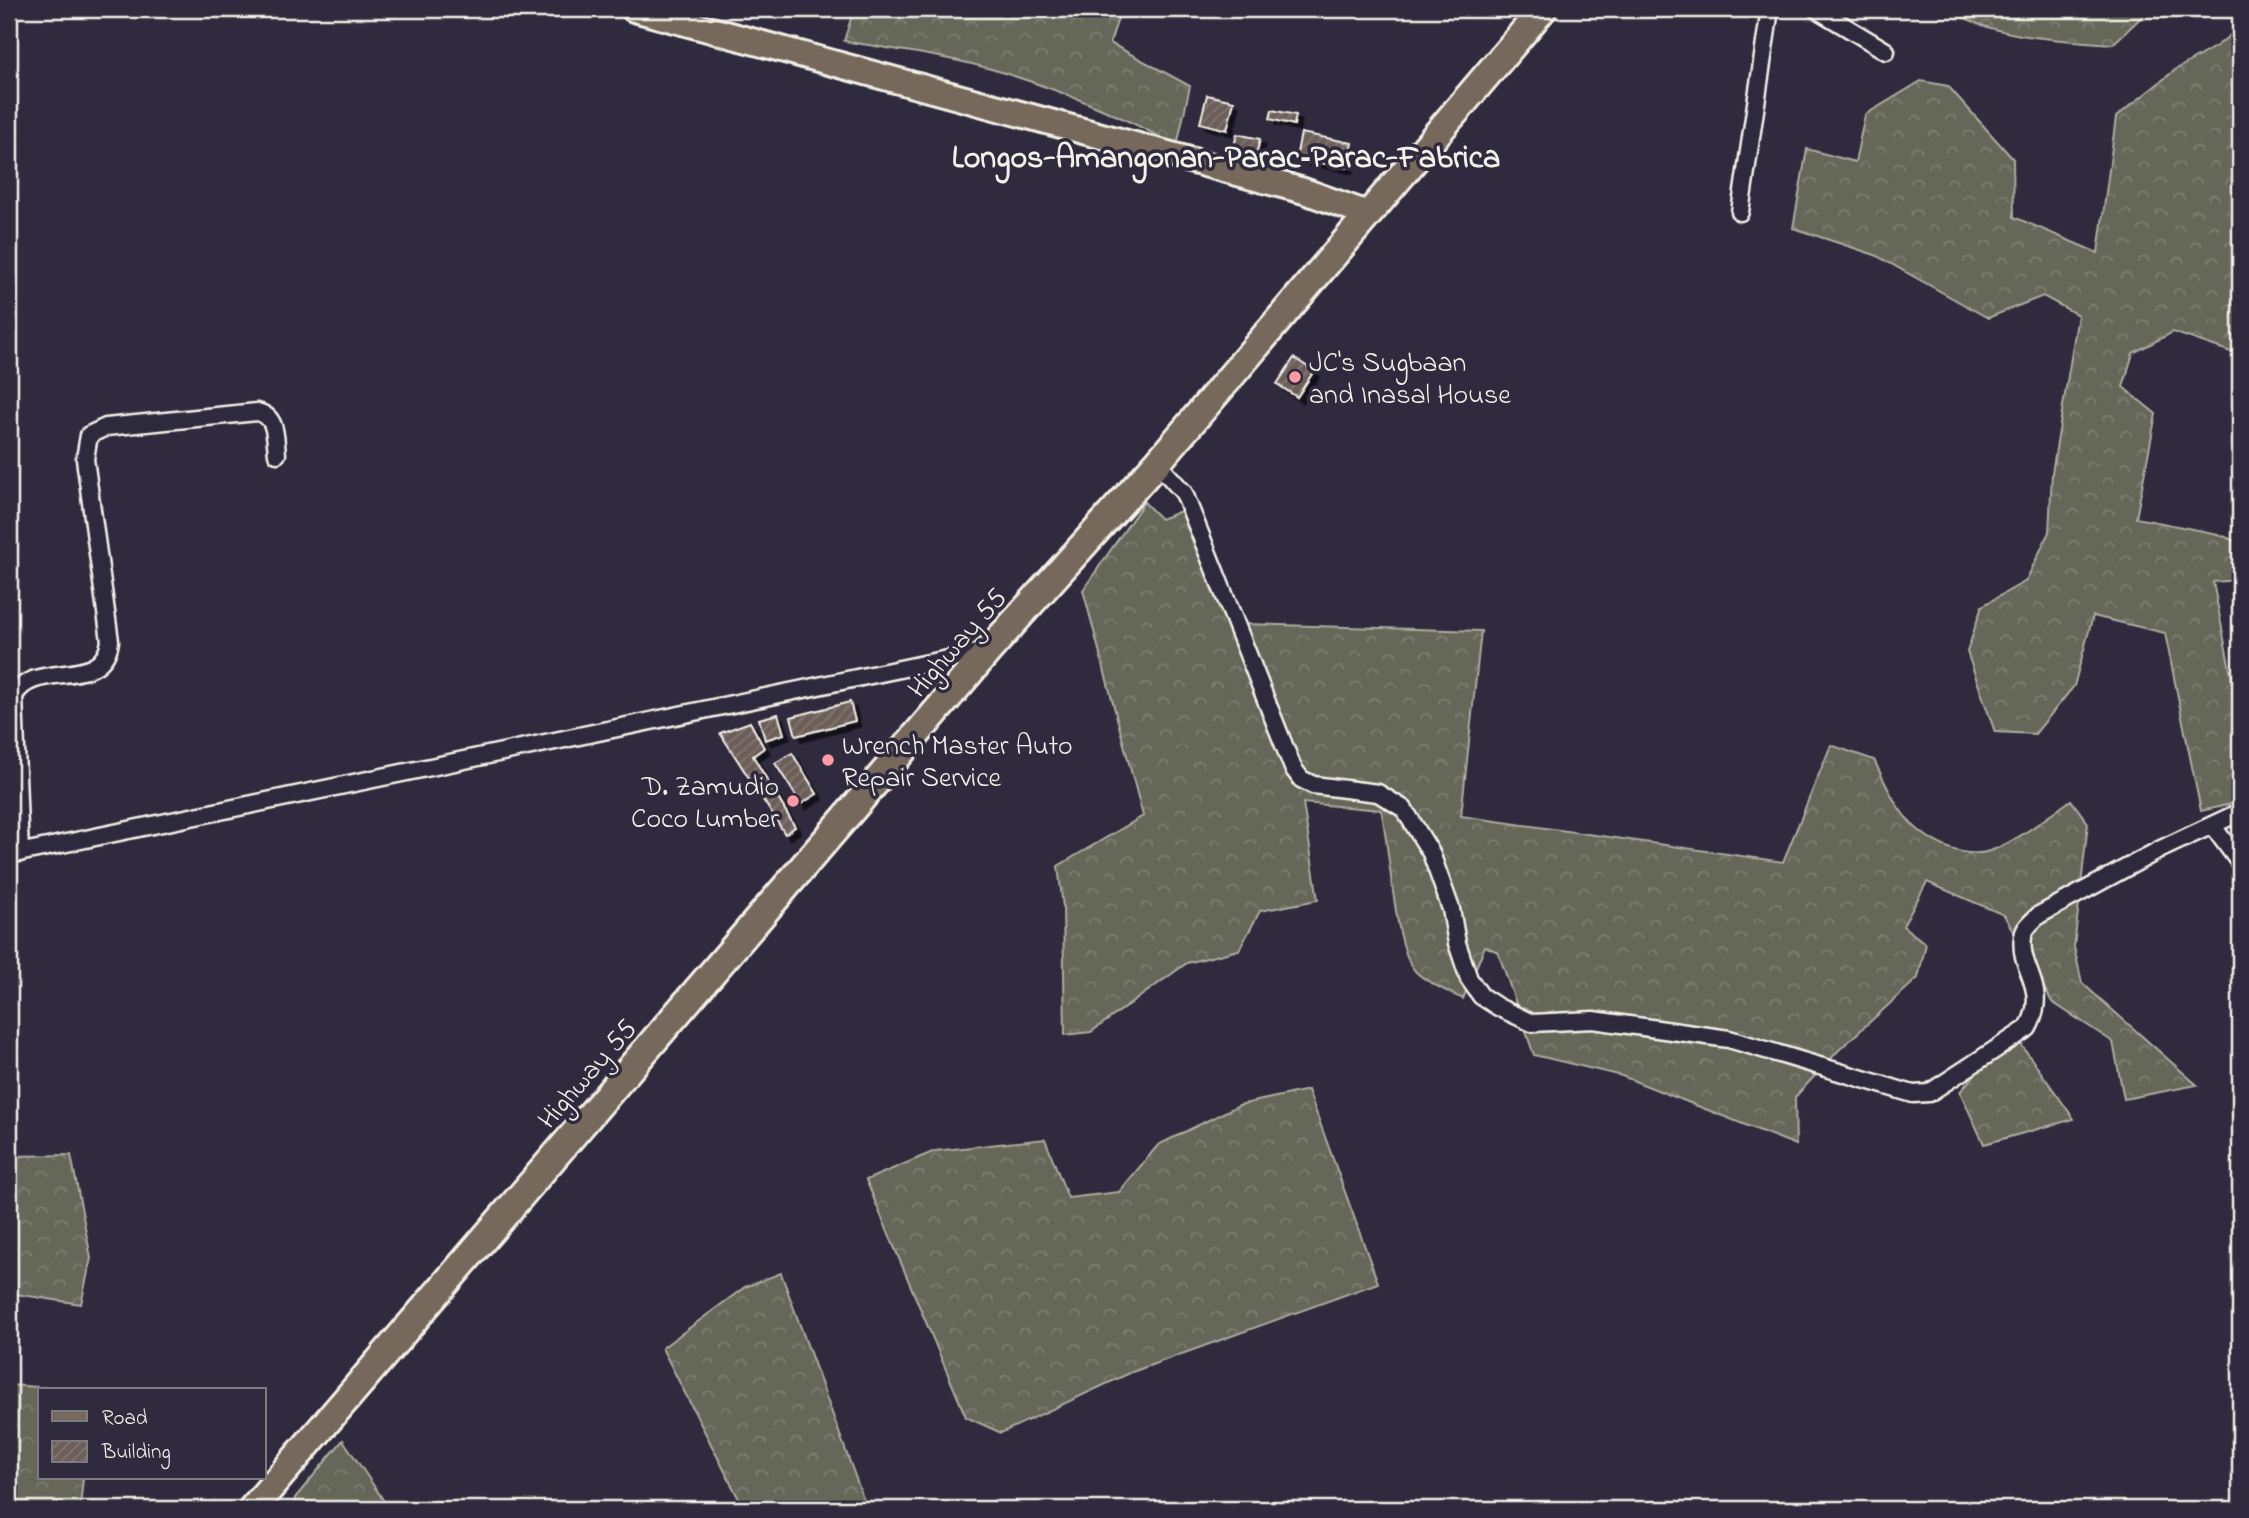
<svg xmlns="http://www.w3.org/2000/svg" width="2249" height="1518" font-family="'Indie Flower',sans-serif">
  <defs>
    <pattern id="forest-crowns" width="20" height="18" patternUnits="userSpaceOnUse" patternTransform="scale(1.75)"><rect width="20" height="18" fill="#656859"/><path d="M2 6a3 3 0 1 1 6 0M12 15a3 3 0 1 1 6 0" fill="none" stroke="#7c7e71"/></pattern>
    <pattern id="building-hatch" width="6" height="6" patternUnits="userSpaceOnUse" patternTransform="scale(1.75)"><rect width="6" height="6" fill="#6c5f5a"/><path d="M-1 1l2-2M0 6l6-6M5 7l2-2" fill="none" stroke="#827672"/></pattern>
    <filter id="shadow"><feDropShadow dx="5.5" dy="5.5" stdDeviation="0" flood-color="#0009"/></filter>
  </defs>
  <rect width="100%" height="100%" fill="#2f2a3d"/>
  <filter id="ink" filterUnits="userSpaceOnUse"><feTurbulence type="fractalNoise" baseFrequency=".0143" numOctaves="2"/><feDisplacementMap in="SourceGraphic" scale="14" xChannelSelector="R" yChannelSelector="G"/><feConvolveMatrix kernelMatrix="1 2 1 2 8 2 1 2 1" color-interpolation-filters="sRGB"/></filter>
  <g filter="url(#ink)">
    <path fill="url(#forest-crowns)" stroke="#acaca0" stroke-width="2" d="M 854,9 L 1121,9 L 1110,43 L 1190,86 L 1177,146 C 1121,115 1060,90 998,71 C 948,56 896,50 844,41 Z
      M 1951,9 L 2150,9 L 2113,44 C 2065,40 1990,39 1951,9 Z
      M 2240,27 L 2240,355 L 2173,332 L 2133,353 L 2123,387 L 2156,414 L 2136,518 L 2218,534 L 2240,543 L 2240,580 L 2213,582 L 2240,721 L 2240,791 L 2231,804 L 2201,811 L 2165,633 L 2093,616 L 2074,686 L 2035,734 L 1995,732 L 1967,652 L 1982,606 L 2026,581 L 2049,532 L 2052,473 L 2078,315 L 2043,296 L 1988,318 L 1875,255 L 1793,228 L 1807,149 L 1855,162 L 1865,115 L 1921,81 L 1948,86 L 2013,159 L 2014,217 L 2098,253 L 2116,117 L 2175,70 L 2218,45 Z
      M 1144,502 L 1161,519 L 1198,504 L 1244,624 L 1481,631 L 1461,816 L 1783,862 L 1831,745 L 1874,760 C 1882,776 1889,793 1899,808 C 1917,836 1961,864 1995,849 C 2023,837 2047,817 2071,800 L 2088,823 L 2074,947 L 2082,983 L 2197,1085 L 2124,1099 L 2113,1042 L 2052,1002 L 2004,915 L 1927,882 L 1903,926 L 1926,944 L 1918,978 L 1839,1050 L 1795,1097 L 1796,1145 L 1622,1076 L 1534,1055 L 1498,952 L 1485,946 L 1463,999 C 1449,992 1427,983 1416,972 C 1394,950 1390,846 1381,810 L 1303,803 L 1318,900 L 1260,911 L 1239,950 L 1187,963 L 1091,1032 L 1065,1035 L 1063,907 L 1058,866 L 1143,816 L 1083,590 Z
      M 2011,1030 L 2074,1119 L 1984,1144 L 1960,1092 Z
      M 1308,1090 L 1378,1283 L 1132,1372 L 1001,1433 L 966,1417 L 866,1180 L 935,1151 L 1045,1139 L 1068,1198 L 1119,1192 L 1158,1145 L 1239,1105 Z
      M 71,1155 L 91,1258 L 81,1304 L 9,1293 L 9,1156 Z
      M 781,1273 L 867,1509 L 744,1509 L 662,1348 L 745,1287 Z
      M 9,1385 L 81,1390 L 40,1390 L 40,1478 L 83,1478 L 80,1509 L 9,1509 Z
      M 343,1440 L 388,1507 L 395,1509 L 294,1509 L 295,1498 Z"/>
    <path fill="url(#building-hatch)" stroke="#f4f1e8" stroke-width="2" filter="url(#shadow)" d="M 1207,95 L 1234,101 L 1227,130 L 1200,123 Z
      M 1272,110 L 1296,115 L 1294,125 L 1270,119 Z
      M 1301,133 L 1352,143 L 1347,168 L 1296,158 Z
      M 1237,134 L 1260,139 L 1254,164 L 1231,158 Z
      M 1294,358 L 1314,371 L 1297,397 L 1277,384 Z
      M 850,702 L 855,721 L 796,736 L 791,717 Z
      M 778,714 L 784,734 L 765,740 L 759,719 Z
      M 750,722 L 764,748 L 753,756 L 795,827 L 785,834 L 720,733 Z
      M 792,753 L 817,794 L 801,804 L 775,763 Z"/>
    <g fill="none" stroke-linecap="round" stroke-linejoin="round">
      <defs>
        <path id="minor" d="M 1816,9 L 1886,51
          M 1740,212 L 1770,9
          M 1157,463 L 1184,493 L 1293,768 L 1301,779 L 1313,785 L 1378,793 L 1404,809 L 1431,853 L 1451,909 L 1457,943 L 1469,979 L 1481,996 L 1498,1007 L 1532,1023 L 1593,1020 L 1729,1039 L 1913,1094 L 1929,1093 L 2028,1028 C 2050,987 2018,970 2023,937 C 2024,927 2033,921 2039,915 L 2161,849 L 2240,812
          M 2212,825 L 2240,863
          M 20,853 L 14,696 C 34,658 103,693 110,641 L 85,459 L 89,435 L 106,427 L 257,412 C 277,416 275,437 277,454
          M 9,855 L 986,651"/>
        <path id="primary" d="M 634,9 L 1304,191 L 1368,214"/>
        <path id="trunk" d="M 252,1509 L 989,650 L 1157,463 L 1543,9"/>
      </defs>
      <use href="#minor" stroke="#f4f1e8" stroke-width="21"/>
      <use href="#primary" stroke="#f4f1e8" stroke-width="30"/>
      <use href="#trunk" stroke="#f4f1e8" stroke-width="32"/>
      <use href="#minor" stroke="#2f2a3d" stroke-width="16"/>
      <use href="#primary" stroke="#76695c" stroke-width="24"/>
      <use href="#trunk" stroke="#76695c" stroke-width="26"/>
    </g>
  </g>
  <g fill="#ff9aa2" stroke="#2f2a3d" stroke-width="2.5">
    <circle cx="1295" cy="377" r="7"/>
    <circle cx="828" cy="760" r="7"/>
    <circle cx="793" cy="801" r="7"/>
  </g>
  <g text-anchor="middle" stroke-width="7" stroke-linejoin="round" paint-order="stroke">
    <g font-size="28" fill="#f4f1e8" stroke="#2f2a3d" text-anchor="start">
      <text x="1309" y="371">JC's Sugbaan<tspan x="1309" dy="32">and Inasal House</tspan></text>
      <text x="842" y="754">Wrench Master Auto<tspan x="842" dy="32">Repair Service</tspan></text>
      <text x="779" y="795" text-anchor="end">D. Zamudio<tspan x="779" dy="32">Coco Lumber</tspan></text>
    </g>
    <g font-size="28" fill="#f4f1e8" stroke="#2f2a3d">
      <text transform="translate(956 642) rotate(-49)" y="10">Highway 55</text>
      <text transform="translate(586 1073) rotate(-49)" y="10">Highway 55</text>
    </g>
    <g font-size="32" font-weight="bold" fill="#f4f1e8" stroke="#2f2a3d">
      <text x="1226" y="167">Longos-Amangonan-Parac‑Parac-Fabrica</text>
    </g>
  </g>
  <rect width="2249" height="1518" fill="none" stroke="#2f2a3d" stroke-width="35"/>
  <rect x="18" y="18" width="2214" height="1483" fill="none" stroke="#f4f1e8" stroke-width="2.5" filter="url(#ink)"/>
  <rect x="38" y="1388" width="228" height="91" fill="#2f2a3d" stroke="#7e7a81" stroke-width="2"/>
  <rect x="52" y="1411" width="35" height="10" fill="#76695c" stroke="#7e7a81" stroke-width="2"/>
  <text x="102" y="1424" font-size="21" fill="#f4f1e8">Road</text>
  <rect x="52" y="1441" width="35" height="21" fill="url(#building-hatch)" stroke="#7e7a81" stroke-width="2"/>
  <text x="102" y="1458" font-size="21" fill="#f4f1e8">Building</text>
</svg>
